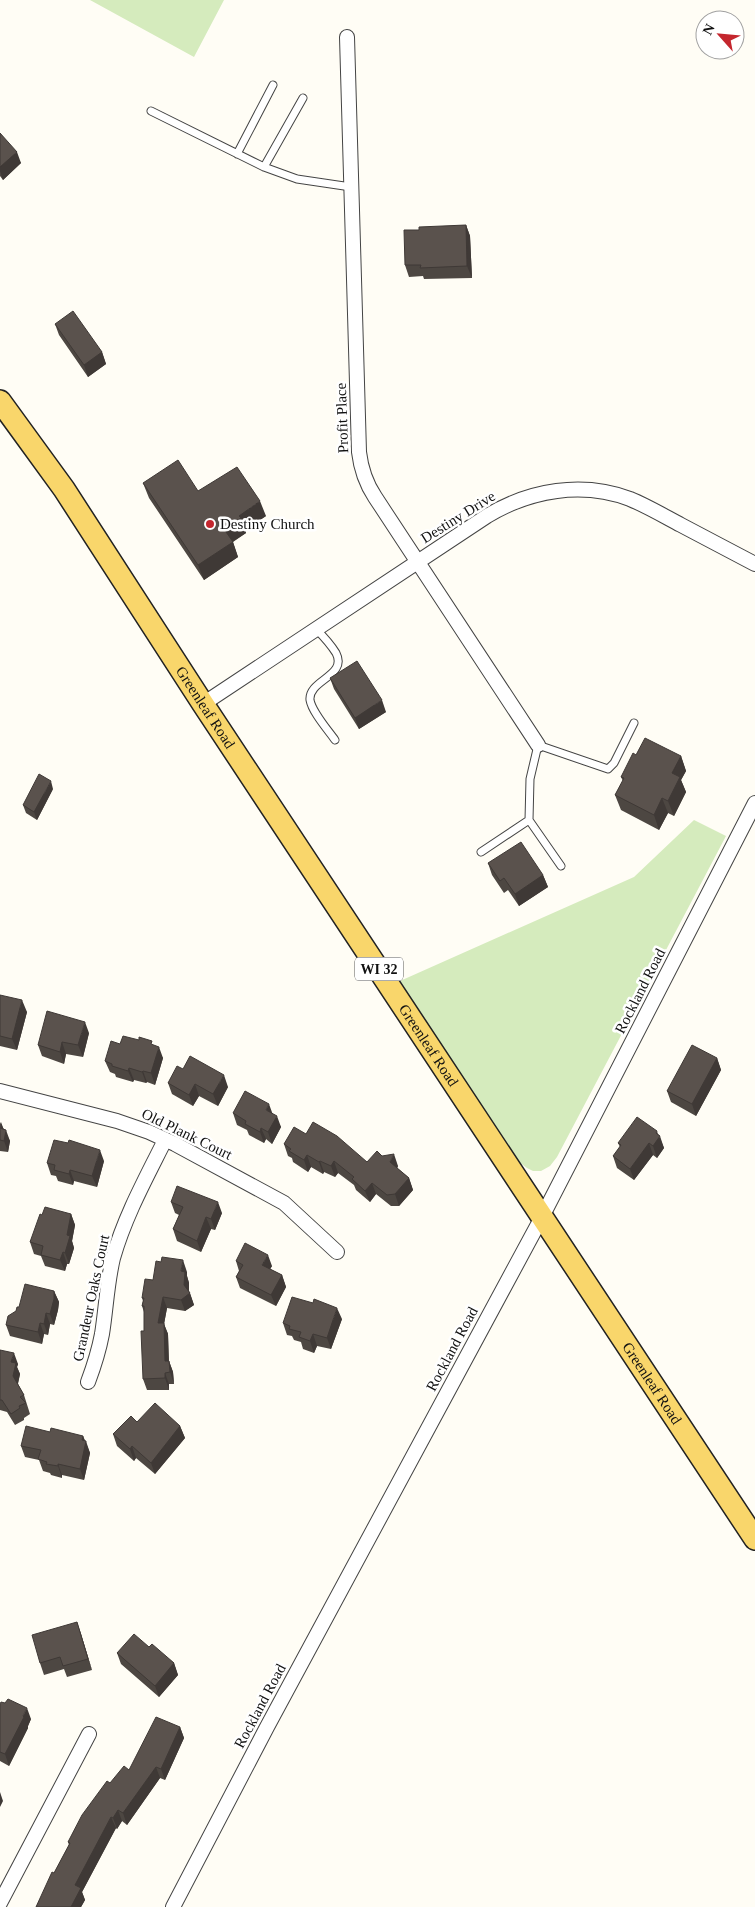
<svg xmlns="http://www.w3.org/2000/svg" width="755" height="1907" font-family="'Times New Roman',serif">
  <rect width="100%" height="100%" fill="#fffdf5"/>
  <path fill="#d5ebbd" d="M 90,0 L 224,0 L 194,57 Z
    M 694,820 L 726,836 L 557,1157 L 550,1166 L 541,1171 L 533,1171 L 527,1168 L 511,1156 L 450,1066 L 400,981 L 634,877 Z"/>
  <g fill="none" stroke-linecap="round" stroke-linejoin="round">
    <defs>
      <path id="lane" d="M 151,111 L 264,167 L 297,179 L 351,187
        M 237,154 L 273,85
        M 264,167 L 303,98
        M 316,629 C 323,636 331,645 336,653 C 348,676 308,680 310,700 C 312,712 328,730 335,740
        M 481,852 L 529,820
        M 561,866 L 529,820 L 530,779 L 538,745 L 608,769 L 614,763 L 634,723"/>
      <path id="street" d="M 347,37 L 359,452 C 361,469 365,482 375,497 L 538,745
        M 203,704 L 487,516 C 530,490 582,481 630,499 C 647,506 664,516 681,525 C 706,538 730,551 755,564
        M 0,1091 L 117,1121 L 149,1132 L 175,1144 L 284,1203 L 337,1252
        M 88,1382 C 94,1366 99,1350 102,1334 C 106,1309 107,1283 113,1258 C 125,1216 146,1178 165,1140
        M 0,1903 L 89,1734
        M 173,1907 L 267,1727 L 542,1217 L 755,803"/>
      <g id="primary">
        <path id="s1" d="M 0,401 L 64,489 L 203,704 L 755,1539"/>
      </g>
    </defs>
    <use href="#lane" stroke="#444" stroke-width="9"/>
    <use href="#street" stroke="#444" stroke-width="16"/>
    <use href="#primary" stroke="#222" stroke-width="24"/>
    <use href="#lane" stroke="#fff" stroke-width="7"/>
    <use href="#street" stroke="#fff" stroke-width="14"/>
    <use href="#primary" stroke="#f9d66b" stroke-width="21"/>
  </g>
  <path fill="#4d4742" d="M 0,133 L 21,163 L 3,180 L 0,176 Z
    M 466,225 L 470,236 L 472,278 L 424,279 L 423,276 L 409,277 L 405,265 L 419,230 Z
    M 55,324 L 102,352 L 106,364 L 88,377 L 59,335 Z
    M 143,483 L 198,491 L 266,516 L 245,530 L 246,533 L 233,542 L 238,557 L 204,580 L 149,498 Z
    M 330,678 L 386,712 L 359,729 L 334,689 Z
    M 636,755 L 681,756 L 686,771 L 681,780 L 686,792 L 674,816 L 668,813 L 659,830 L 621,810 L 615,795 L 623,781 L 621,777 Z
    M 53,789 L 37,820 L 26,813 L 23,805 Z
    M 488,863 L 543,875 L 548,887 L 519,906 L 508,890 L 504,893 L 492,875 Z
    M 0,995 L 27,1012 L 17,1050 L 0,1046 Z
    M 89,1033 L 83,1057 L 66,1054 L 64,1064 L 42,1056 L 38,1045 Z
    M 153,1045 L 163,1058 L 155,1085 L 147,1082 L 146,1083 L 134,1080 L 133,1082 L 116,1077 L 115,1074 L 110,1072 L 105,1061 Z
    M 717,1058 L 721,1070 L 696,1116 L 671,1102 L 667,1091 Z
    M 183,1069 L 228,1087 L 218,1106 L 199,1096 L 193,1106 L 172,1094 L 168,1083 Z
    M 233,1113 L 273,1114 L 281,1127 L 272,1144 L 266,1139 L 264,1143 L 249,1135 L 247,1130 L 237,1125 Z
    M 0,1122 L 10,1141 L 8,1152 L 0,1151 Z
    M 306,1134 L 367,1162 L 382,1156 L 398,1166 L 397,1168 L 409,1178 L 413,1190 L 399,1206 L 391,1206 L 376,1194 L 370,1202 L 356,1190 L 354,1185 L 338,1173 L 335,1177 L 324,1172 L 323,1174 L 311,1167 L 308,1172 L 293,1162 L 292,1158 L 288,1156 L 284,1144 Z
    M 658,1134 L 664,1148 L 657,1158 L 653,1155 L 634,1180 L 617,1168 L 613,1156 L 620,1147 L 618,1143 Z
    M 104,1161 L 97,1187 L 74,1181 L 73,1185 L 58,1181 L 56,1176 L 51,1175 L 47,1163 Z
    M 171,1202 L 222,1213 L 215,1230 L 211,1229 L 201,1252 L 177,1241 L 173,1229 L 179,1215 L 175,1213 Z
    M 71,1214 L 75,1225 L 72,1241 L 74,1248 L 69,1264 L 67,1264 L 65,1271 L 45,1266 L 41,1256 L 34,1254 L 30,1242 L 42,1215 Z
    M 236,1261 L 272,1266 L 270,1269 L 282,1275 L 286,1287 L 276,1306 L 240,1288 L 236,1277 L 239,1271 Z
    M 187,1272 L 187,1276 L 189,1283 L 189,1291 L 194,1305 L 185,1311 L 167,1308 L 164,1324 L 168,1334 L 169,1361 L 173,1372 L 174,1384 L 169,1384 L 169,1390 L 147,1390 L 143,1379 L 144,1331 L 144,1312 L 142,1306 L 143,1301 L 142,1298 L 153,1280 Z
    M 54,1291 L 59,1302 L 58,1310 L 54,1325 L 50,1324 L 48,1335 L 44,1334 L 42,1344 L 10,1336 L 6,1325 L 19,1307 Z
    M 342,1319 L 331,1349 L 317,1346 L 314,1353 L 303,1349 L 301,1342 L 294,1340 L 292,1336 L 287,1335 L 283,1323 Z
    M 0,1350 L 18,1364 L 17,1367 L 20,1374 L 18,1384 L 24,1395 L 30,1414 L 24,1418 L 24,1420 L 15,1425 L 7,1412 L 0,1410 Z
    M 137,1422 L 180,1426 L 185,1438 L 155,1474 L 136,1458 L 134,1461 L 117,1446 L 113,1434 Z
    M 50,1432 L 83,1436 L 90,1453 L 84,1480 L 62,1475 L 62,1478 L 51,1475 L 50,1473 L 43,1471 L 39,1460 L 25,1457 L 21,1446 Z
    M 77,1622 L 81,1634 L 92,1670 L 67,1677 L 64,1669 L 44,1675 L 40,1663 Z
    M 149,1647 L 174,1663 L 178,1675 L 159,1697 L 121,1664 L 117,1653 Z
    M 0,1704 L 31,1719 L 28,1726 L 28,1728 L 9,1766 L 0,1761 Z
    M 180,1727 L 184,1738 L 165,1780 L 160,1778 L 127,1825 L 122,1821 L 117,1829 L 116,1828 L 82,1892 L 85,1900 L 81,1907 L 36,1907 L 69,1845 L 68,1842 L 110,1783 L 129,1770 Z"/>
  <path fill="#3f3936" d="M 17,152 L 21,163 L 3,180 L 0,171 L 0,167 Z
    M 466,225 L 470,236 L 472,278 L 467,266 Z
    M 102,352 L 106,364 L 88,377 L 84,365 Z
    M 260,501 L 266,516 L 245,530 L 246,533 L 229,544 L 224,529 L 239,516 Z
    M 233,542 L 238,557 L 204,580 L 198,565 Z
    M 382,700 L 386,712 L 359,729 L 355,718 Z
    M 681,756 L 686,771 L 681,780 L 686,792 L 674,816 L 668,801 L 672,773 Z
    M 51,781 L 53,789 L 37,820 L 34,812 Z
    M 662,798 L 668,813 L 659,830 L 654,815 Z
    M 543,875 L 548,887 L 519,906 L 515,894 Z
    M 22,1000 L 27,1012 L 17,1050 L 12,1039 Z
    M 85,1022 L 89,1033 L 83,1057 L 78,1045 Z
    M 62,1042 L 66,1054 L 64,1064 L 60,1052 Z
    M 159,1047 L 163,1058 L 155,1085 L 151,1073 Z
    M 717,1058 L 721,1070 L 696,1116 L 692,1104 Z
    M 129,1068 L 134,1080 L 133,1082 L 128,1071 Z
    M 143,1071 L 147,1082 L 146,1083 L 142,1072 Z
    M 224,1075 L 228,1087 L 218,1106 L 213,1094 Z
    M 195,1084 L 199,1096 L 193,1106 L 189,1095 Z
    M 269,1104 L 273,1115 L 266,1110 Z
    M 277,1116 L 281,1127 L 272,1144 L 268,1132 Z
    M 1,1122 L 5,1133 L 0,1131 Z
    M 261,1128 L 266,1139 L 264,1143 L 260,1132 Z
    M 6,1130 L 10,1141 L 8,1152 L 4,1141 Z
    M 657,1131 L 659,1138 L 660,1136 L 664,1148 L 657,1158 L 653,1146 L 656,1133 Z
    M 649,1143 L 653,1155 L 634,1180 L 630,1169 Z
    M 100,1150 L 104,1161 L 97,1187 L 92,1176 Z
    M 394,1154 L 398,1166 L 395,1173 L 390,1162 Z
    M 307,1155 L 311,1167 L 308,1172 L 304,1160 Z
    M 320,1161 L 324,1172 L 323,1174 L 319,1162 Z
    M 334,1161 L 338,1173 L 335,1177 L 331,1166 Z
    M 70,1170 L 74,1181 L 73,1185 L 69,1174 Z
    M 409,1178 L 413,1190 L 399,1206 L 395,1194 Z
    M 372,1183 L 376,1194 L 370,1202 L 365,1191 Z
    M 218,1202 L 222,1213 L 215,1230 L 211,1219 Z
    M 71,1214 L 75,1225 L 72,1241 L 74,1248 L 69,1264 L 65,1253 L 67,1235 Z
    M 206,1217 L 211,1229 L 201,1252 L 197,1241 Z
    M 63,1252 L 67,1264 L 65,1271 L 60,1260 Z
    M 268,1255 L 272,1266 L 266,1276 L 262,1265 Z
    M 183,1260 L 187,1272 L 187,1276 L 189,1283 L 189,1295 L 190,1293 L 194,1305 L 185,1311 L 181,1300 L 184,1285 L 181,1271 Z
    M 282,1275 L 286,1287 L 276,1306 L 271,1295 Z
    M 54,1291 L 59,1302 L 58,1310 L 54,1325 L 50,1314 Z
    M 163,1297 L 167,1308 L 164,1324 L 168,1334 L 169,1372 L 165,1361 L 158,1323 Z
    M 337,1308 L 342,1319 L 331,1349 L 327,1338 Z
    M 46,1313 L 50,1324 L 48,1335 L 44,1324 Z
    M 40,1323 L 44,1334 L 42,1344 L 38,1332 Z
    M 313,1334 L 317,1346 L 314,1353 L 310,1341 Z
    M 14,1353 L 18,1364 L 17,1367 L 20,1374 L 17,1387 L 13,1376 L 11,1362 Z
    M 169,1361 L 173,1372 L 174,1384 L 170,1372 Z
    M 165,1373 L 169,1384 L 169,1390 L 165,1378 Z
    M 180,1426 L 185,1438 L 155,1474 L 151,1463 Z
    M 83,1436 L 86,1443 L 86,1441 L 90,1453 L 84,1480 L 80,1469 Z
    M 132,1446 L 136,1458 L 134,1461 L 130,1449 Z
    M 58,1464 L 62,1475 L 62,1478 L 58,1466 Z
    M 77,1622 L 81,1634 L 92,1670 L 88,1659 Z
    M 174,1663 L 178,1675 L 159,1697 L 155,1686 Z
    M 27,1708 L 31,1719 L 28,1726 L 28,1728 L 9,1766 L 5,1754 Z
    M 180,1727 L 184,1738 L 165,1780 L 161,1769 Z
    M 156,1767 L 160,1778 L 127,1825 L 123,1813 Z
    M 0,1792 L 3,1801 L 0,1807 Z
    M 118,1810 L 122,1821 L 117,1829 L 113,1818 Z
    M 111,1817 L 116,1828 L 82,1892 L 85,1900 L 81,1907 L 71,1907 L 75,1885 Z"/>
  <path fill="#5a524d" stroke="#3f3936" d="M 0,133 L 17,152 L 0,167 Z
    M 466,225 L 467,266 L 420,268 L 421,265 L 405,265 L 404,230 L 419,230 L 419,227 Z
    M 73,311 L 102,352 L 84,365 L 55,324 Z
    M 178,460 L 198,491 L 237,467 L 260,501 L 239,516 L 241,518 L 224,529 L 233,542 L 198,565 L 143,483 Z
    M 357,661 L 382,700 L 355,718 L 330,678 Z
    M 645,738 L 681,756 L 672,773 L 680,777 L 668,801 L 662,798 L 654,815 L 615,795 L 624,778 L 621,777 L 633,753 L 636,755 Z
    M 39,774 L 51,781 L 34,812 L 23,805 Z
    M 521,842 L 543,875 L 515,894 L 504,878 L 500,881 L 488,863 Z
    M 0,995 L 22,1000 L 12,1039 L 0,1036 Z
    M 47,1011 L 85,1022 L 78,1045 L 62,1042 L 60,1052 L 38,1045 Z
    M 123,1036 L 139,1040 L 139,1037 L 152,1041 L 151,1044 L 159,1047 L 151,1073 L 143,1071 L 142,1072 L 129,1068 L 128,1071 L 112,1066 L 112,1064 L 105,1061 L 111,1041 L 120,1044 Z
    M 692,1045 L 717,1058 L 692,1104 L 667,1091 Z
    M 190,1056 L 224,1075 L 213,1094 L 195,1084 L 189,1095 L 168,1083 L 177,1066 L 183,1069 Z
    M 245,1091 L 269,1104 L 266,1110 L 277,1116 L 268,1132 L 261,1128 L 260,1132 L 245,1124 L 246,1121 L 233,1113 Z
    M 637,1117 L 657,1131 L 656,1133 L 660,1136 L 653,1146 L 649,1143 L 630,1169 L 613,1156 L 621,1145 L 618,1143 Z
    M 313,1122 L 337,1136 L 367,1162 L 377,1151 L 382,1156 L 394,1154 L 390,1162 L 409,1178 L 395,1194 L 387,1195 L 372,1183 L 365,1191 L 352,1179 L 354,1177 L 334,1161 L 331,1166 L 320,1161 L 319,1162 L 307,1155 L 304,1160 L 289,1151 L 291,1149 L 284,1144 L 294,1127 L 306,1134 Z
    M 0,1128 L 6,1130 L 4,1141 L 0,1140 Z
    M 54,1140 L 68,1143 L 69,1140 L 100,1150 L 92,1176 L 70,1170 L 69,1174 L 54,1170 L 55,1165 L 47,1163 Z
    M 177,1186 L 218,1202 L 211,1219 L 206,1217 L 197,1241 L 173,1229 L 183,1207 L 171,1202 Z
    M 45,1207 L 71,1214 L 67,1235 L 70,1236 L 65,1253 L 63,1252 L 60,1260 L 41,1255 L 43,1246 L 30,1242 L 40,1214 L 42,1215 Z
    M 245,1243 L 268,1255 L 262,1265 L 282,1275 L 271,1295 L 236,1277 L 243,1265 L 236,1261 Z
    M 162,1257 L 183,1260 L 181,1271 L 185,1272 L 184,1285 L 190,1293 L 181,1300 L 163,1297 L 158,1323 L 164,1323 L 165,1361 L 169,1361 L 170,1372 L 165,1373 L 165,1378 L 143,1379 L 141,1331 L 144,1331 L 144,1306 L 142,1306 L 144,1298 L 142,1298 L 145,1279 L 153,1280 L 156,1261 L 161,1262 Z
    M 25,1284 L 54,1291 L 54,1299 L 50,1314 L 46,1313 L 44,1324 L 40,1323 L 38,1332 L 6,1325 L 8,1316 L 16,1311 L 17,1307 L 19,1307 Z
    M 292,1297 L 313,1303 L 314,1299 L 337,1308 L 327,1338 L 313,1334 L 310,1341 L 299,1337 L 301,1332 L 289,1329 L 290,1326 L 283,1323 Z
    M 0,1350 L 14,1353 L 11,1362 L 16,1363 L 13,1376 L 24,1395 L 20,1397 L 26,1403 L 19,1406 L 20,1408 L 11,1414 L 2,1400 L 0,1400 Z
    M 155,1403 L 180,1426 L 151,1463 L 132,1446 L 130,1449 L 113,1434 L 131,1416 L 137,1422 Z
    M 26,1426 L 50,1432 L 51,1428 L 83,1436 L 82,1440 L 86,1441 L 80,1469 L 58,1464 L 58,1466 L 46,1464 L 47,1462 L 38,1459 L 41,1450 L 21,1446 Z
    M 77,1622 L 88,1659 L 63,1666 L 60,1657 L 40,1663 L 32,1635 Z
    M 134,1634 L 149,1647 L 152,1644 L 174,1663 L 155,1686 L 117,1653 Z
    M 8,1699 L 27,1708 L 23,1716 L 24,1717 L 5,1754 L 0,1752 L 0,1704 L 1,1702 L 5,1703 Z
    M 156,1717 L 180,1727 L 161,1769 L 156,1767 L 123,1813 L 118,1810 L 113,1818 L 111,1817 L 75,1885 L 81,1888 L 71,1907 L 36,1907 L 52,1872 L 54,1873 L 70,1843 L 68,1842 L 82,1815 L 107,1781 L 110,1783 L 124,1766 L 129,1770 Z"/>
  <circle fill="#c4262e" stroke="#fff" stroke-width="2" cx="210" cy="524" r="5"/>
  <g text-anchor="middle" stroke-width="5" stroke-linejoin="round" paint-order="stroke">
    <rect fill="#fff" stroke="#585858" stroke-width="1" x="355" y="957.5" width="48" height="23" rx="4"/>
    <g font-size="14" font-weight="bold" fill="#111">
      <text x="379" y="974">WI 32</text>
    </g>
    <g font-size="15" fill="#111" stroke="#fff">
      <text transform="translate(342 418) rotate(-92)" y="5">Profit Place</text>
      <text transform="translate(458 517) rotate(-32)" y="5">Destiny Drive</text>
      <text dy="5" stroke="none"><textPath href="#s1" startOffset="369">Greenleaf Road</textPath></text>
      <text transform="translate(640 991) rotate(-63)" y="5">Rockland Road</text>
      <text dy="5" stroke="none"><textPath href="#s1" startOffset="774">Greenleaf Road</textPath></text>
      <text transform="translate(187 1134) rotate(26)" y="5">Old Plank Court</text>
      <text transform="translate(91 1298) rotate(-78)" y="5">Grandeur Oaks Court</text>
      <text transform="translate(452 1349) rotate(-62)" y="5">Rockland Road</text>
      <text dy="5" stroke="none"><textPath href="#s1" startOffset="1179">Greenleaf Road</textPath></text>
      <text transform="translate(260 1706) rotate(-62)" y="5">Rockland Road</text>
    </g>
    <g font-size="15" fill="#111" stroke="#fff" text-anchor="start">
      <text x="220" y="529">Destiny Church</text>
    </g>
  </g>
  <g transform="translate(720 35) rotate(297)"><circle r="24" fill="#ffffff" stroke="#a0a0a0"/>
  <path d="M0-4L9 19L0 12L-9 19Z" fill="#c4262e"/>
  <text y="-8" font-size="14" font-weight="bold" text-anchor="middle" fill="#111111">N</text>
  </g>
</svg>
